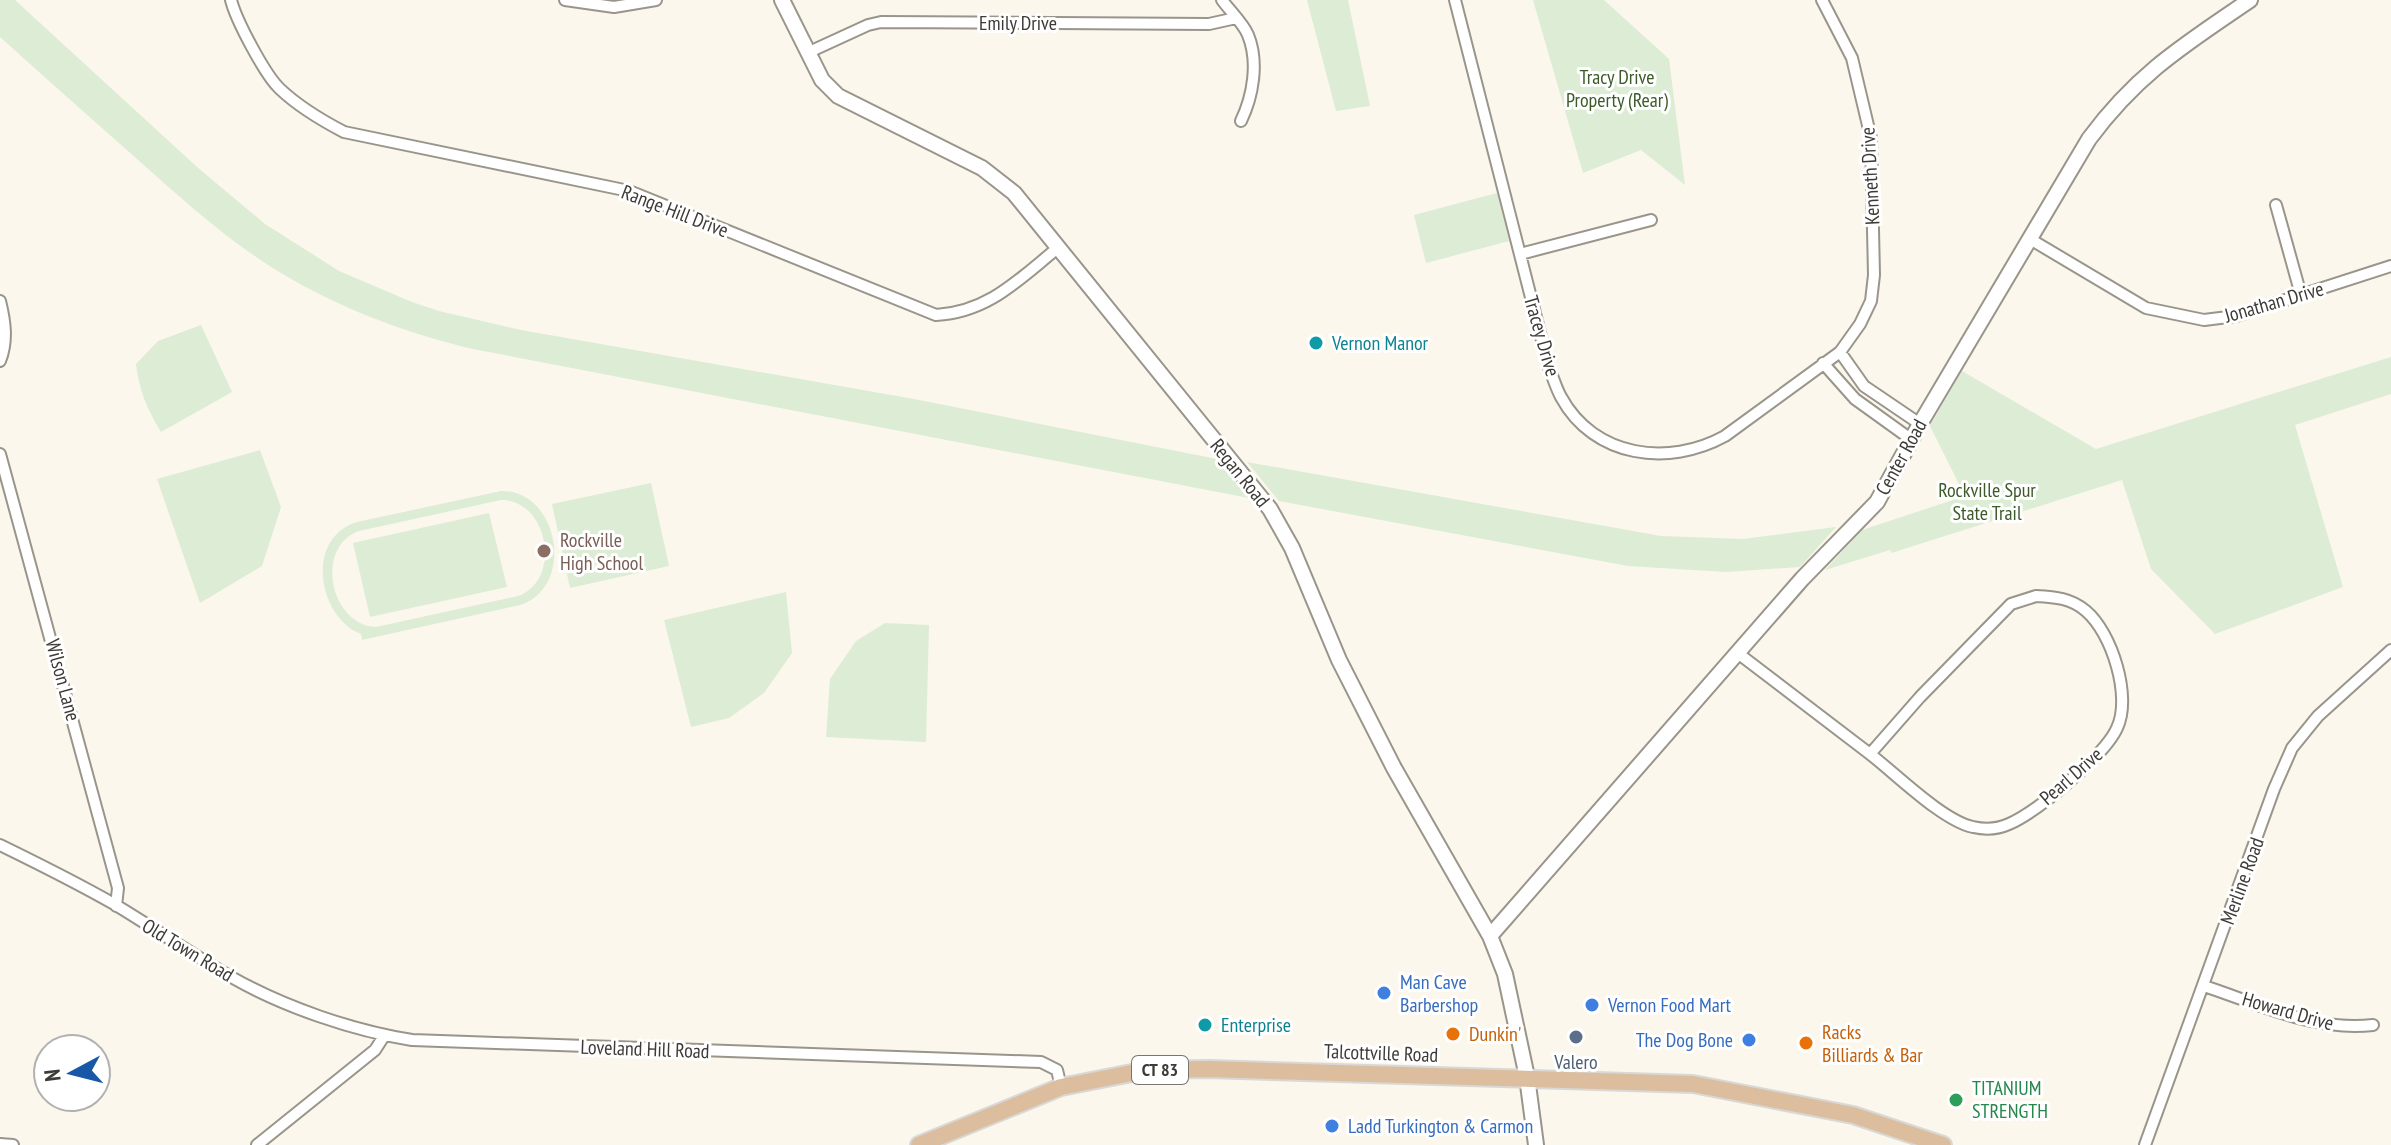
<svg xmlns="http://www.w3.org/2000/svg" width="2391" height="1145" font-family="'PT Sans Narrow',sans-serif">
  <rect width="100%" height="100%" fill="#fbf7ec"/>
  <path fill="#ddecd4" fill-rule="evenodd" d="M 0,0 L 15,0 L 197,167 L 265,224 L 339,271 L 412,302 L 439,311 L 521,330 L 914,399 L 1217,459 L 1249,498 L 473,349 C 406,333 341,309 281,273 C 228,241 183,200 137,159 C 91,118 45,78 0,37 Z
    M 1307,0 L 1348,0 L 1370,106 L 1336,111 Z
    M 1533,0 L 1604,0 L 1669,59 L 1685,185 L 1641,150 L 1583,173 Z
    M 1497,193 L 1509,241 L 1426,263 L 1414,215 Z
    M 201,325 L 232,392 L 161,432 C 147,409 139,390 136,364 L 158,341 Z
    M 2391,357 L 2391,394 L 2295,425 L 2343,587 L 2215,634 L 2151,569 L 2122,480 L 1907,548 L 1892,553 L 1890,550 L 1825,570 L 1862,530 L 1965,496 L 1930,426 L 1962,371 L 2096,449 Z
    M 260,450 L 281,507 L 262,566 L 200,603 L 157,479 Z
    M 1247,462 L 1661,536 L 1743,539 L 1836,527 L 1800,567 L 1726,572 L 1628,566 L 1279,501 Z
    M 651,483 L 669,566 L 570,588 L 552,504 Z
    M 501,491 C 559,490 576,587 520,605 L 362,640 L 361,634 C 317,616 305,538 357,522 ZM 501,500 C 548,499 563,580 518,596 L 376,627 C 330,625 314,547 359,531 Z
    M 489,513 L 507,587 L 370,617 L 353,543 Z
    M 786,592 L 792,653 L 764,693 L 729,718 L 691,727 L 664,620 Z
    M 885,623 L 929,625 L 926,742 L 826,737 L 830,679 L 856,641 Z"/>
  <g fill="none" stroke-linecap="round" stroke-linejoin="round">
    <defs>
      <path id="street" d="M 231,0 C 236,20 265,75 280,89 C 299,107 321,120 344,132 L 629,191 L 936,315 C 989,312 1019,279 1059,247
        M 565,0 L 614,7 L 656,0
        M 1222,0 C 1230,11 1243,23 1248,35 C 1259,62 1253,96 1241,121
        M 1455,0 L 1549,368 C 1553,377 1556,388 1561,397 C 1594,458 1669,467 1725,436 L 1840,352 L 1860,324 L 1871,301 L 1874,275 L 1871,138 L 1852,58 L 1822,0
        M 807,53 L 868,25 L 881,22 L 1209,24 L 1236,18
        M 2276,205 L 2301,295
        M 2030,239 L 2146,308 L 2204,320 L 2236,316 L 2391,266
        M 1520,254 L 1651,220
        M 0,301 C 5,321 8,341 0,361
        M 1840,352 L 1864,386 L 1920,424
        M 1823,363 L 1855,399 L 1912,440
        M 0,454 L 118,888 L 116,906
        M 2036,596 C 2055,597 2071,598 2086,611 C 2112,633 2132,697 2117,728 C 2105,755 2037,812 2009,824 C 1998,829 1986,830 1973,827 C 1943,821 1896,774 1870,754 L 1920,697 L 2011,604 Z
        M 1739,654 L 1870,754
        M 0,845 C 39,864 77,883 114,904 C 154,928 193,955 233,978 C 284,1007 354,1031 412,1040 L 1041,1062 L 1057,1070 L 1061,1087
        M 2204,986 C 2259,1004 2315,1032 2373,1025
        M 0,1144 L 13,1145
        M 257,1145 L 375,1050 L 384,1036
        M 2145,1145 L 2274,789 L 2292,748 L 2318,716 L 2391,650"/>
      <path id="secondary" d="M 782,0 L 822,80 L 838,96 L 982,168 L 1014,193 L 1270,509 L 1292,548 L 1339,660 L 1394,768 L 1490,936 L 1505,974 L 1527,1077 L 1536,1145
        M 1490,936 L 1802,579 L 1877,502 L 1920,424 L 2089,139 C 2138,73 2184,45 2250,0"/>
      <path id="primary" d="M 919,1145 L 1061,1087 L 1147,1070 L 1208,1069 L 1693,1084 L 1853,1115 L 1943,1145"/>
    </defs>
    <use href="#street" stroke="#9a958b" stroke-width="14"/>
    <use href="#secondary" stroke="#9a958b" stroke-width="18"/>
    <use href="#primary" stroke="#d8d8d7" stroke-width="20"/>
    <use href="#street" stroke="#fff" stroke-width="10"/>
    <use href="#secondary" stroke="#fff" stroke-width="14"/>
    <use href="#primary" stroke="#dcbd9e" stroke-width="16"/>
  </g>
  <g fill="#0f9aa8" stroke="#fff" stroke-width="3">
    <circle cx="1316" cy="343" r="8"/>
    <circle cx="1205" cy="1025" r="8"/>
  </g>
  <circle fill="#8d6e63" stroke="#fff" stroke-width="3" cx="544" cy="551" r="8"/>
  <g fill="#3f7fe0" stroke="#fff" stroke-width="3">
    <circle cx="1384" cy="993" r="8"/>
    <circle cx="1592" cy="1005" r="8"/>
    <circle cx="1749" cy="1040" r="8"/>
    <circle cx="1332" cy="1126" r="8"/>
  </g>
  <g fill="#e8710a" stroke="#fff" stroke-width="3">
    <circle cx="1453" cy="1034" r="8"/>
    <circle cx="1806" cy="1043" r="8"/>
  </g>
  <circle fill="#5c6f8a" stroke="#fff" stroke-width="3" cx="1576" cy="1037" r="8"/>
  <circle fill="#2e9e5b" stroke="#fff" stroke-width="3" cx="1956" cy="1100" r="8"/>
  <g text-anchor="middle" stroke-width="6" stroke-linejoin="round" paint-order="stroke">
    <rect fill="#fff" stroke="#777673" stroke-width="2" x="1132" y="1056" width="56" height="28" rx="6"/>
    <g font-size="18" font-weight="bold" fill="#3d3b37">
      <text x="1160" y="1076">CT 83</text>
    </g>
    <g font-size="20" fill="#3d3b37" stroke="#fff">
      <text x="1018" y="30">Emily Drive</text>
      <text transform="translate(1870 176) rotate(-93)" y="7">Kenneth Drive</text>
      <text transform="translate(675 211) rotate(21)" y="7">Range Hill Drive</text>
      <text transform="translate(2274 302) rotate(-16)" y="7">Jonathan Drive</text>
      <text transform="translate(1542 336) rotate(74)" y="7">Tracey Drive</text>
      <text transform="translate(1901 457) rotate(-61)" y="7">Center Road</text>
      <text transform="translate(1240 473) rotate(51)" y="7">Regan Road</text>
      <text transform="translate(63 680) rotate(75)" y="7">Wilson Lane</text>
      <text transform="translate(2071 776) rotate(-41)" y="7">Pearl Drive</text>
      <text transform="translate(2242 881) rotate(-70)" y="7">Merline Road</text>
      <text transform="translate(188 950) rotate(31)" y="7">Old Town Road</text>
      <text transform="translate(2288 1011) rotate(16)" y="7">Howard Drive</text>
      <text transform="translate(645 1049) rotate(2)" y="7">Loveland Hill Road</text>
      <text transform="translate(1381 1053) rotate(2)" y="7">Talcottville Road</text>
    </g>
    <g font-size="20" fill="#3d5a29" stroke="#fff">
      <text x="1617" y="84">Tracy Drive<tspan x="1617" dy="23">Property (Rear)</tspan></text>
      <text x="1987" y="497">Rockville Spur<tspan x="1987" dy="23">State Trail</tspan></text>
    </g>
    <g font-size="20" fill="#0d838f" stroke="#fff" text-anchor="start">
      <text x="1332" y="350">Vernon Manor</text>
      <text x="1221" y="1032">Enterprise</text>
    </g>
    <g font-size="20" fill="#785e54" stroke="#fff" text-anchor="start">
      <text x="560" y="547">Rockville<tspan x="560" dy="23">High School</tspan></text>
    </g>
    <g font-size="20" fill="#366cbe" stroke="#fff" text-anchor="start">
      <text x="1400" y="989">Man Cave<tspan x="1400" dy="23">Barbershop</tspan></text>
      <text x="1608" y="1012">Vernon Food Mart</text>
      <text x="1733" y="1047" text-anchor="end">The Dog Bone</text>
      <text x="1348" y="1133">Ladd Turkington &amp; Carmon</text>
    </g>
    <g font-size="20" fill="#c56008" stroke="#fff" text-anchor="start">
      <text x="1822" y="1039">Racks<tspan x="1822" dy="23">Billiards &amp; Bar</tspan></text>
      <text x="1469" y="1041">Dunkin'</text>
    </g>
    <g font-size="20" fill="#4e5e75" stroke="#fff">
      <text x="1576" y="1069">Valero</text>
    </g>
    <g font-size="20" fill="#27864d" stroke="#fff" text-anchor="start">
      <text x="1972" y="1095">TITANIUM<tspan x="1972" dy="23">STRENGTH</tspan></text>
    </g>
  </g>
  <g transform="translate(72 1073) rotate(263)"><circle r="38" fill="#ffffff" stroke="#b1b1af" stroke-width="2"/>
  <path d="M0-6L14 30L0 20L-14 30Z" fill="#1657a8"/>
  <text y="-12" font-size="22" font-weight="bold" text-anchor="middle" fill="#3d3b37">N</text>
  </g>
</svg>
